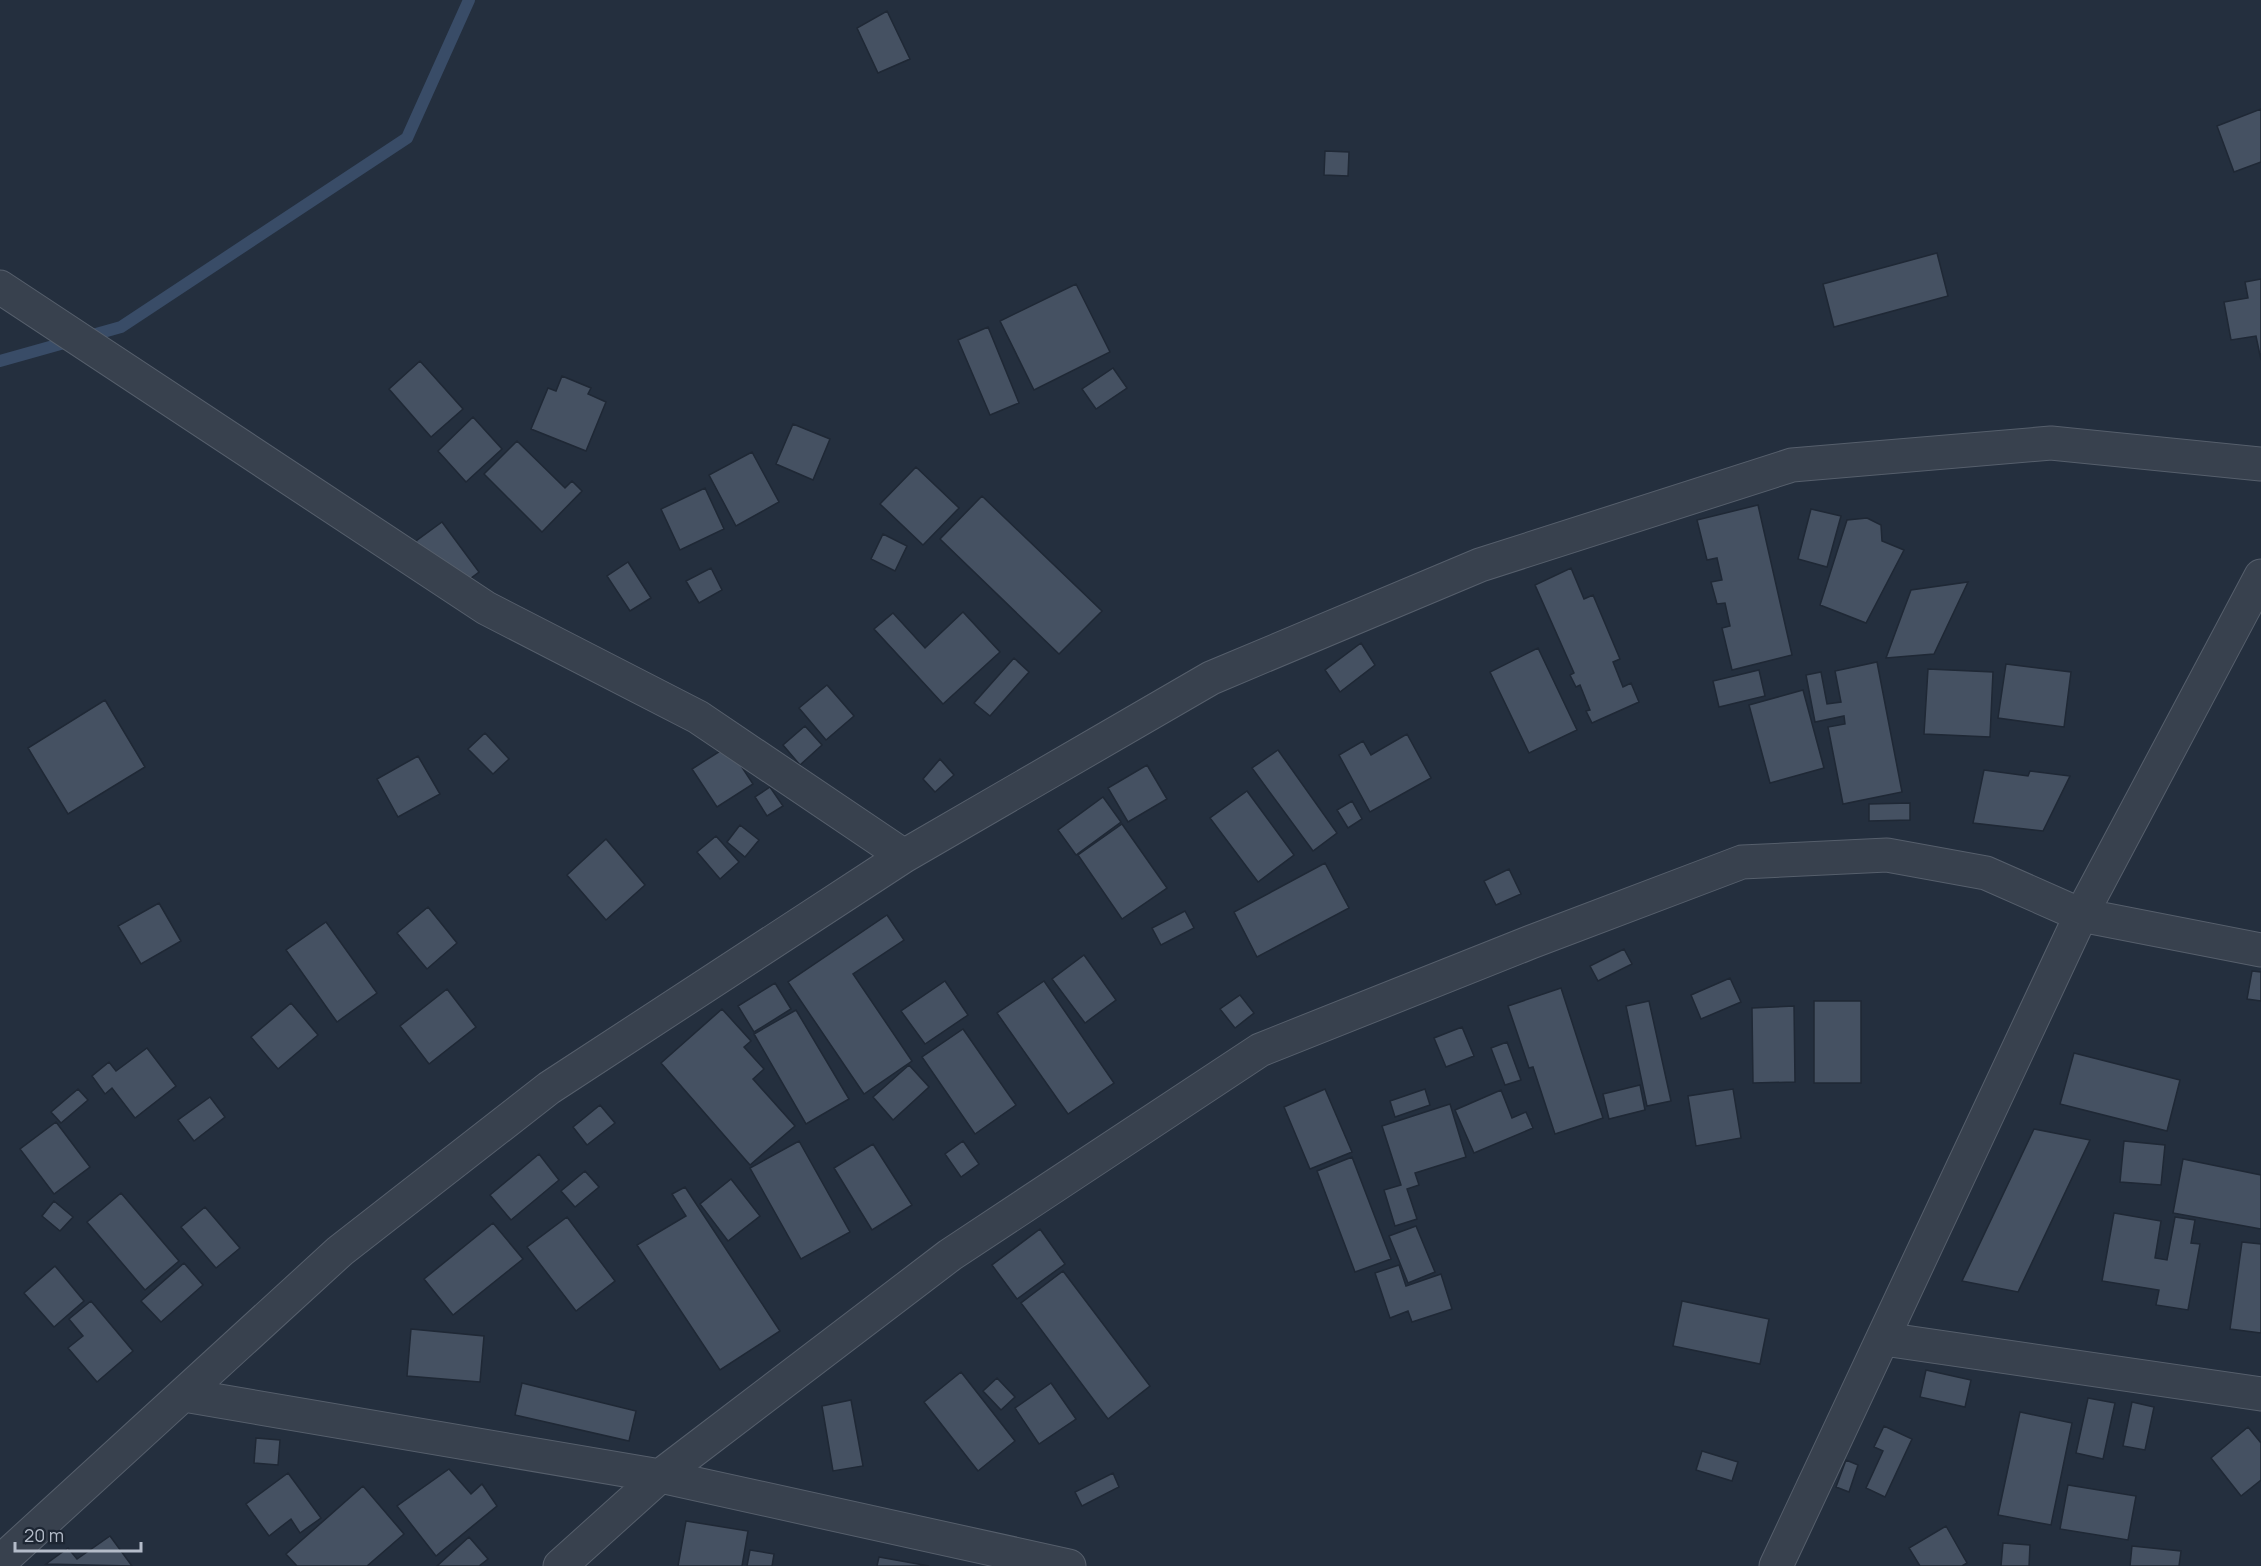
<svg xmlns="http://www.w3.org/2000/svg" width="2261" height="1566" font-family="Manrope,sans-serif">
  <rect width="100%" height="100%" fill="#242f3e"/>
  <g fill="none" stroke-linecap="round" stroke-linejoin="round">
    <path stroke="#394c67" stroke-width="12" d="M 0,361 L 121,327 L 407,138 L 469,0"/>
  </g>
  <path fill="#455162" stroke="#1f2835" stroke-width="1.5" d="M 887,11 L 910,59 L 878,73 L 857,28 Z
    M 2261,109 L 2261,162 L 2234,172 L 2217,126 Z
    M 1325,151 L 1349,152 L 1348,176 L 1324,175 Z
    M 1937,253 L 1948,296 L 1834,327 L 1823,284 Z
    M 2261,279 L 2261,360 L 2256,336 L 2231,340 L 2224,302 L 2248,298 L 2245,282 Z
    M 1076,284 L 1110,352 L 1034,390 L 1000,321 Z
    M 988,327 L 1019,403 L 990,415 L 958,340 Z
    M 420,361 L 463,409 L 431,437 L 389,389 Z
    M 1113,368 L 1127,388 L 1096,409 L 1082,389 Z
    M 562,376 L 591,388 L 588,394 L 606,402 L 586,451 L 531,429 L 548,388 L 556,391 Z
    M 473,417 L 502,449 L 466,482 L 438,451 Z
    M 793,424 L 830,439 L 813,480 L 776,464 Z
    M 517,441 L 565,488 L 572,481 L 582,491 L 542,532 L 484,474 Z
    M 752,452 L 779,502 L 736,526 L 709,475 Z
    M 916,467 L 959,508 L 923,545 L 880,504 Z
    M 705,488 L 724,529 L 680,550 L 661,509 Z
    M 982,496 L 1102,611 L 1059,654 L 940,539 Z
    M 1758,505 L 1792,655 L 1732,670 L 1722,628 L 1730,626 L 1725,603 L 1717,604 L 1711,582 L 1722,580 L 1717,558 L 1707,560 L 1697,520 Z
    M 1811,509 L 1841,516 L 1827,567 L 1798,559 Z
    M 1867,518 L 1881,525 L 1882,541 L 1904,550 L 1866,623 L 1820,605 L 1847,520 Z
    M 442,522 L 479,572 L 454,591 L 416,541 Z
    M 883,534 L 907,546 L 895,571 L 871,559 Z
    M 628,562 L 651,598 L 630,611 L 607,576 Z
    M 711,568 L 722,590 L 699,603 L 686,581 Z
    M 1571,568 L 1584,599 L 1593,595 L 1620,659 L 1613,662 L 1623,687 L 1631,683 L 1639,702 L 1592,723 L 1586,711 L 1590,710 L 1580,685 L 1576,687 L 1570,675 L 1574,673 L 1535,585 Z
    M 1968,582 L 1934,654 L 1886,658 L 1911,590 Z
    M 963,612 L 1000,652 L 943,704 L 874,629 L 893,613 L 925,648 Z
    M 1361,643 L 1375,665 L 1340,692 L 1325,670 Z
    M 1538,648 L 1577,730 L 1529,753 L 1490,672 Z
    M 1014,658 L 1029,672 L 990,716 L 974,703 Z
    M 1877,662 L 1902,792 L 1843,804 L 1828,727 L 1845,724 L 1844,716 L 1815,722 L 1806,675 L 1821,672 L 1827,704 L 1841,702 L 1835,671 Z
    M 2006,664 L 2071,672 L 2064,727 L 1998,718 Z
    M 1928,669 L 1993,672 L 1990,737 L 1924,734 Z
    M 1759,670 L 1765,696 L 1719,707 L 1713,681 Z
    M 827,685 L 854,716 L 826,740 L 799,708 Z
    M 1803,690 L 1824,768 L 1770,783 L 1749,705 Z
    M 105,700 L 145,767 L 68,814 L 28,748 Z
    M 805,726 L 822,745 L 800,765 L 783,745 Z
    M 485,733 L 509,759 L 493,774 L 468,749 Z
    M 1407,734 L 1431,778 L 1370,812 L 1339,755 L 1363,741 L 1371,755 Z
    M 728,746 L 753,784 L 717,807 L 692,769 Z
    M 1278,750 L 1337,833 L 1313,851 L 1252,768 Z
    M 418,756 L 440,794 L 398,817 L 377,779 Z
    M 940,759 L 954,775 L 935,792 L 923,779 Z
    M 1147,765 L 1167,799 L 1128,822 L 1108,788 Z
    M 1984,770 L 2028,776 L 2030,771 L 2070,776 L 2043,831 L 1973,823 Z
    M 770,787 L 783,806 L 767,816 L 755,797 Z
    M 1247,791 L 1294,855 L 1258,882 L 1210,818 Z
    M 1103,797 L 1121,822 L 1076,855 L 1058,830 Z
    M 1352,801 L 1362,819 L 1348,828 L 1337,810 Z
    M 1910,803 L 1910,820 L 1869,821 L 1869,804 Z
    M 1122,824 L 1167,888 L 1122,919 L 1078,855 Z
    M 740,825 L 759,840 L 745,857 L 727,842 Z
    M 716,836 L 739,862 L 720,879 L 697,852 Z
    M 606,839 L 645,885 L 606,920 L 567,875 Z
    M 1325,863 L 1349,908 L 1257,957 L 1234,912 Z
    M 1509,869 L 1521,894 L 1496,905 L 1484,881 Z
    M 159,903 L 181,941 L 141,964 L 118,926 Z
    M 428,907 L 457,943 L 427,969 L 397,933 Z
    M 1185,911 L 1194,928 L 1161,945 L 1152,928 Z
    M 887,915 L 904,940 L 853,974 L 912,1061 L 864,1094 L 788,982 Z
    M 326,922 L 377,993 L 337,1022 L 286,950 Z
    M 1624,949 L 1632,964 L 1598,981 L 1590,966 Z
    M 1084,955 L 1116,1000 L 1085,1023 L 1052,979 Z
    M 2252,971 L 2261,972 L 2261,1001 L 2247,999 Z
    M 1730,978 L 1741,1002 L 1701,1019 L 1691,995 Z
    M 945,981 L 968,1015 L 925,1044 L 901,1011 Z
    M 1044,981 L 1114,1083 L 1068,1114 L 997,1013 Z
    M 775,983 L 791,1009 L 754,1032 L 738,1006 Z
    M 1561,988 L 1603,1118 L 1555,1134 L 1533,1067 L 1529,1068 L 1508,1006 Z
    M 447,989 L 476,1027 L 429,1064 L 400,1026 Z
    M 1240,995 L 1254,1013 L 1235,1028 L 1220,1009 Z
    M 1649,1001 L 1671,1101 L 1647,1106 L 1626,1006 Z
    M 1814,1001 L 1861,1001 L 1861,1083 L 1814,1083 Z
    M 291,1003 L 318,1035 L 278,1069 L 251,1037 Z
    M 1794,1006 L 1795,1082 L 1753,1083 L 1752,1008 Z
    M 722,1009 L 751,1041 L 744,1047 L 764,1069 L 753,1079 L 795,1126 L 750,1165 L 661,1063 Z
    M 796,1010 L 849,1099 L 806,1124 L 754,1034 Z
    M 1462,1027 L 1474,1056 L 1446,1067 L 1434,1038 Z
    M 963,1029 L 1016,1105 L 975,1134 L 922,1057 Z
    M 1507,1042 L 1521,1080 L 1505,1085 L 1491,1048 Z
    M 147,1048 L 176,1086 L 135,1118 L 112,1088 L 105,1094 L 92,1076 L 109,1062 L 116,1071 Z
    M 2074,1053 L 2180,1080 L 2167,1131 L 2060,1104 Z
    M 909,1065 L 929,1087 L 893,1120 L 873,1097 Z
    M 1640,1085 L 1645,1110 L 1609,1119 L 1603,1094 Z
    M 78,1089 L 88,1100 L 61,1123 L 51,1112 Z
    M 1325,1089 L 1352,1152 L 1310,1169 L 1284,1107 Z
    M 1425,1089 L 1430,1105 L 1395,1117 L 1390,1101 Z
    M 1733,1089 L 1741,1138 L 1696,1146 L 1688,1096 Z
    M 1501,1090 L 1512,1118 L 1526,1112 L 1533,1128 L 1474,1153 L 1455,1110 Z
    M 210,1097 L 225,1117 L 194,1141 L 178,1120 Z
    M 1450,1104 L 1466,1157 L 1415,1173 L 1419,1185 L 1407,1189 L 1417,1219 L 1395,1226 L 1384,1190 L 1401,1185 L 1382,1126 Z
    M 600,1105 L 615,1123 L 587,1145 L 573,1127 Z
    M 56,1122 L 90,1167 L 54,1194 L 20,1149 Z
    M 2034,1129 L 2090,1140 L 2018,1292 L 1962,1281 Z
    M 799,1141 L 850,1232 L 801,1259 L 750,1168 Z
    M 963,1141 L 979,1164 L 961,1177 L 945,1154 Z
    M 2124,1141 L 2165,1145 L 2161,1185 L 2120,1182 Z
    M 873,1144 L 912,1205 L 872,1230 L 834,1168 Z
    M 539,1154 L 559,1180 L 511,1220 L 490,1195 Z
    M 1352,1157 L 1391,1259 L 1355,1272 L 1317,1171 Z
    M 2183,1159 L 2261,1175 L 2261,1229 L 2173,1213 Z
    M 585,1171 L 599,1187 L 575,1207 L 561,1191 Z
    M 731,1179 L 760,1216 L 728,1241 L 700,1204 Z
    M 685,1187 L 780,1331 L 720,1370 L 637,1245 L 686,1216 L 672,1194 Z
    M 121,1193 L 179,1261 L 145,1290 L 87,1222 Z
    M 54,1201 L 73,1217 L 60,1231 L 42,1216 Z
    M 205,1207 L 240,1248 L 216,1268 L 181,1227 Z
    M 2114,1213 L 2161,1221 L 2155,1258 L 2167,1260 L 2175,1217 L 2195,1220 L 2191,1243 L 2200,1244 L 2188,1310 L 2156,1305 L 2159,1290 L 2102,1281 Z
    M 567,1217 L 615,1281 L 576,1311 L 527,1247 Z
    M 493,1223 L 523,1259 L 453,1315 L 424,1279 Z
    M 1416,1226 L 1435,1272 L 1408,1283 L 1389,1236 Z
    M 1040,1229 L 1065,1264 L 1017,1299 L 992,1265 Z
    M 2242,1242 L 2261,1244 L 2261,1333 L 2230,1329 Z
    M 184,1263 L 203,1285 L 161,1322 L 141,1301 Z
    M 1399,1265 L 1406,1286 L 1441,1274 L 1452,1309 L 1412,1322 L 1408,1311 L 1390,1318 L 1375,1273 Z
    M 55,1266 L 84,1301 L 54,1327 L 24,1293 Z
    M 1063,1271 L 1150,1386 L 1108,1419 L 1021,1303 Z
    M 91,1301 L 133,1351 L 97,1382 L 68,1348 L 83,1336 L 69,1319 Z
    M 1682,1301 L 1769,1319 L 1760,1364 L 1673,1346 Z
    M 411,1329 L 484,1336 L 480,1382 L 407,1376 Z
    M 1926,1370 L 1971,1380 L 1965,1407 L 1920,1397 Z
    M 961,1372 L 1015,1441 L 978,1471 L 924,1402 Z
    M 997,1378 L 1015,1397 L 1001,1410 L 983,1391 Z
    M 522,1383 L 636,1411 L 629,1441 L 515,1415 Z
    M 1051,1383 L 1076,1419 L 1039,1444 L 1015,1408 Z
    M 2088,1398 L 2115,1403 L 2103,1459 L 2076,1453 Z
    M 851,1400 L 863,1466 L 833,1471 L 822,1406 Z
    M 2132,1402 L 2154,1407 L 2145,1450 L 2123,1446 Z
    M 2020,1412 L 2072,1423 L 2051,1525 L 1998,1515 Z
    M 1884,1426 L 1912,1439 L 1885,1497 L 1866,1488 L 1883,1451 L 1874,1447 Z
    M 2248,1427 L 2261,1443 L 2261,1480 L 2241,1496 L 2211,1458 Z
    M 256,1438 L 280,1440 L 278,1465 L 254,1463 Z
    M 1702,1451 L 1738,1462 L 1732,1481 L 1696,1470 Z
    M 1846,1460 L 1858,1465 L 1849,1492 L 1836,1487 Z
    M 449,1469 L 471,1494 L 482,1484 L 497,1506 L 436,1556 L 397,1506 Z
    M 288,1473 L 321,1518 L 300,1533 L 291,1519 L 269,1536 L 246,1504 Z
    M 1113,1473 L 1119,1487 L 1082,1506 L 1075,1492 Z
    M 2068,1485 L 2136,1496 L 2128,1540 L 2060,1529 Z
    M 363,1486 L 404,1534 L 367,1566 L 297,1566 L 286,1554 Z
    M 686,1521 L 748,1531 L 742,1566 L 678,1566 Z
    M 1946,1526 L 1967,1563 L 1962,1566 L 1920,1566 L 1909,1548 Z
    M 110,1536 L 132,1566 L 46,1564 L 68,1548 L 77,1559 Z
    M 469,1537 L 488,1559 L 479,1566 L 437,1566 Z
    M 2003,1543 L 2030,1545 L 2029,1566 L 2001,1566 Z
    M 2132,1546 L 2181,1551 L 2179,1566 L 2130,1566 Z
    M 750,1550 L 774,1554 L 772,1566 L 747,1566 Z
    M 879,1557 L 929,1566 L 877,1566 Z"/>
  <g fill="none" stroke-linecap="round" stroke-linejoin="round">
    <defs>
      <path id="street" d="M 0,287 L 486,608 L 698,717 L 904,856
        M 1884,1339 L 2261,1394
        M 184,1395 L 660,1476 L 1069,1566
        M 0,1562 L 340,1251 L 549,1088 L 904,856 L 1211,678 L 1480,565 L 1792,465 L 2051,443 L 2261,464
        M 560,1566 L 660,1476 L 950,1255 L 1260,1050 L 1531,942 L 1742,862 L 1887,855 L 1986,873 L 2081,915 L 2261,950
        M 1776,1566 L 2081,915 L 2261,576"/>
    </defs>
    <use href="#street" stroke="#565f6c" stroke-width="35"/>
    <use href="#street" stroke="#38414e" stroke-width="33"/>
  </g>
  <path d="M15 1542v9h126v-9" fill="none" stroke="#b4bcc9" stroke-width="3"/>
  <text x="24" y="1542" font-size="18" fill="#b4bcc9" stroke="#1d2633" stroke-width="4.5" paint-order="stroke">20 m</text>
</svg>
